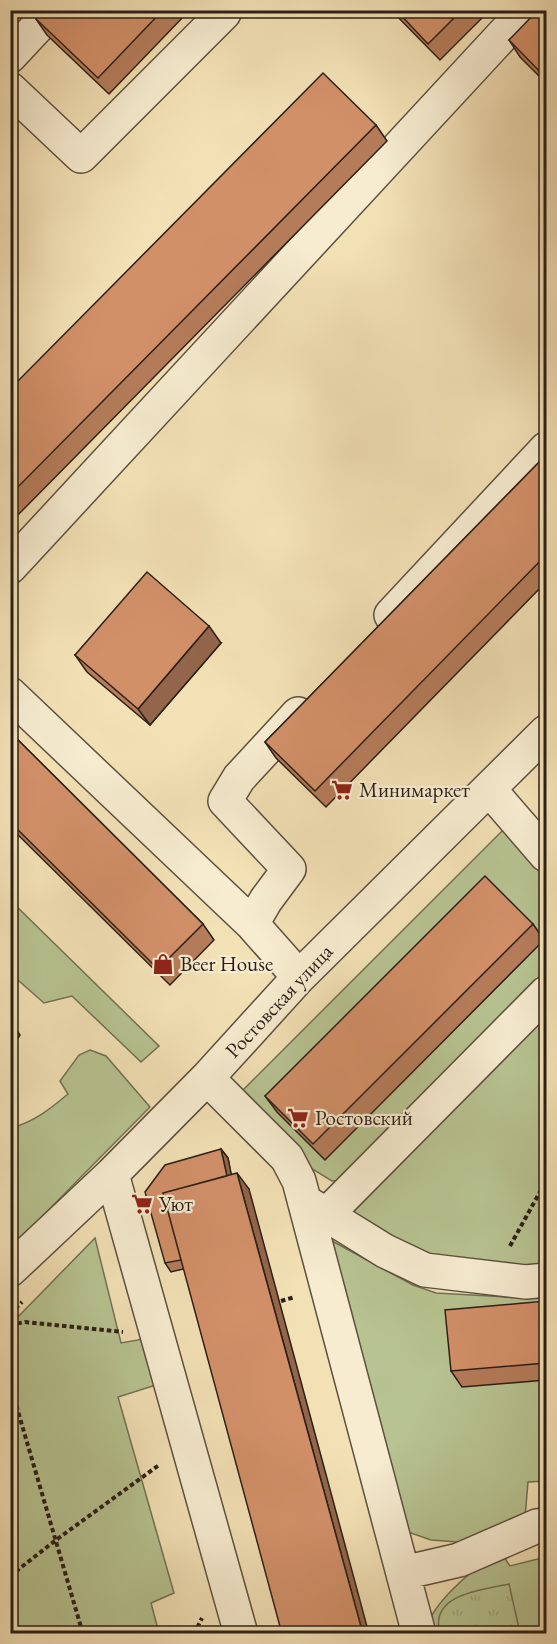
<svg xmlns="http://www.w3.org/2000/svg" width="557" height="1644" font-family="'EB Garamond',serif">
  <defs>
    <pattern id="park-tufts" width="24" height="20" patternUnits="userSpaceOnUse" patternTransform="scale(1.5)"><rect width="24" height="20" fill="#b7c391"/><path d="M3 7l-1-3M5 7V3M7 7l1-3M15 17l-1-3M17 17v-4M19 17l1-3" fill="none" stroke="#9ea77c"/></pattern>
  </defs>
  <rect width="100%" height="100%" fill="#f3e1b6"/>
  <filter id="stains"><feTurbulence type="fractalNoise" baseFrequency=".00333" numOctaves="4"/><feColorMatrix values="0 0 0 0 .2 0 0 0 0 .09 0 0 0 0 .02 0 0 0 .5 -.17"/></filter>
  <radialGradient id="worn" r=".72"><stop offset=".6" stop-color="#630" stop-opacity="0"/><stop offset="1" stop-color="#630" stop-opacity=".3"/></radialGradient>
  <path fill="#b7c391" stroke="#717154" stroke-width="1.5" d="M 509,824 L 546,866 L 546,984 L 349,1180 L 332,1181 L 309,1167 L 237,1096 Z
    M 11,901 L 159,1046 L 141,1062 L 72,996 L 44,1003 L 11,974 Z
    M 546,1005 L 546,1268 L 432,1264 L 346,1215 Z
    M 90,1050 L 106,1056 L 150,1107 L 11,1248 L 11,1128 C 34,1122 50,1109 68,1094 L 60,1081 L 79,1055 Z
    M 95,1238 L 121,1343 L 143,1339 L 156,1385 L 118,1397 L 174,1593 L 151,1603 L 159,1633 L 11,1634 L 11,1324 Z
    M 332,1241 L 413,1285 L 436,1293 L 508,1297 L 546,1293 L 546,1481 L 528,1482 L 525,1518 L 471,1543 L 431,1540 L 405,1531 L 327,1244 Z
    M 504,1557 L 510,1566 L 546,1557 L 546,1633 L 427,1634 C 423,1612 472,1568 490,1560 C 494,1558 500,1558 504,1557 Z"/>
  <path fill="url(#park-tufts)" stroke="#717154" stroke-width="1.5" d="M 509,1584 L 520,1633 L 440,1633 C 429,1594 482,1590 509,1584 Z"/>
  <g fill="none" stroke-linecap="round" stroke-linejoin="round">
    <defs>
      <path id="minor" d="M 10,56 L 53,10
        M 10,89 L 81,156 L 224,13 L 221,10
        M 10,567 L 524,12 L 523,10
        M 391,615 L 546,449
        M 10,694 L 252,924 L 299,977
        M 489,789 L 546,855
        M 252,924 L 266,900 L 289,869 L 225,801 L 239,778 L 298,714
        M 207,1078 L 287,1158 L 299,1181 L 419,1634
        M 112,1174 L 241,1634
        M 309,1204 L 385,1251 L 425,1270 L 526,1282 L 546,1280
        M 326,1215 L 546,993
        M 10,1270 L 112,1174 L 207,1078 L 299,977 L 546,732
        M 403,1573 L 459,1560 L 537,1526 L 546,1525"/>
    </defs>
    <use href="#minor" stroke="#5d503f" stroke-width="36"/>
    <path stroke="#2b1f17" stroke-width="4" stroke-dasharray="4.5 3" stroke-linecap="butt" d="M 510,1246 L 546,1181
      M 281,1301 L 295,1297
      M 10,1314 L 22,1302
      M 10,1325 L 25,1322 L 123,1332
      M 10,1384 L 83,1634
      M 10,1576 L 56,1540 L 159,1465
      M 194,1634 L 202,1618"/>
    <use href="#minor" stroke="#f7ecd0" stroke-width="33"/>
  </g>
  <path fill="#b57c5a" stroke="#2b1f17" stroke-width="1.5" d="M 44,10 L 183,10 L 186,14 L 109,94 L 47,35 L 36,19 Z
    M 391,10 L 481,10 L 485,15 L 440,60 Z
    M 546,10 L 546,83 L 520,57 L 509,40 Z
    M 376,125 L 387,141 L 10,523 L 10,389 Z
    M 546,455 L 546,582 L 326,807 L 276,758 L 265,742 Z
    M 221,643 L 150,725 L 87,672 L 75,655 Z
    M 10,732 L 203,924 L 214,940 L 170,985 L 10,827 Z
    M 533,924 L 544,940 L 325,1160 L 277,1112 L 265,1096 Z
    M 221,1149 L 228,1158 L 231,1175 L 249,1189 L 183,1269 L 171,1272 L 165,1263 Z
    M 546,1301 L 546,1380 L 462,1387 L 451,1371 Z"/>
  <path fill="#93654a" stroke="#2b1f17" stroke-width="1.5" d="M 209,626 L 221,643 L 150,725 L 138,709 Z
    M 12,1023 L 20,1035 L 10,1051 L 10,1026 Z
    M 221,1149 L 228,1158 L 235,1193 L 228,1184 Z
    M 237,1173 L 249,1189 L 369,1634 L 363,1634 Z"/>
  <path fill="#d29069" stroke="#2b1f17" stroke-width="1.5" d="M 44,10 L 163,10 L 98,78 L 36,19 Z
    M 396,10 L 462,10 L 428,44 Z
    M 538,10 L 546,10 L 546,78 L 509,40 Z
    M 323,73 L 376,125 L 10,495 L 10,389 Z
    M 546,455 L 546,555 L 315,791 L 265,742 Z
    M 147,572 L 209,626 L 138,709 L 75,655 Z
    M 10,732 L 203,924 L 158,969 L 10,822 Z
    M 485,876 L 533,924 L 313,1144 L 265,1096 Z
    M 221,1149 L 227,1176 L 163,1193 L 181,1260 L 165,1263 L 145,1192 L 165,1165 Z
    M 237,1173 L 363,1634 L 282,1634 L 163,1193 Z
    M 546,1301 L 546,1363 L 451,1371 L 445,1310 Z"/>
  <defs>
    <symbol id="supermarket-bare" viewBox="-9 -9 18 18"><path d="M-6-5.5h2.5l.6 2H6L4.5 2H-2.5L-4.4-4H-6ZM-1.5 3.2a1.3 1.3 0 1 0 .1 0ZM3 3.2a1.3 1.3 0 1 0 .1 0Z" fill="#8f2418" stroke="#f7ecd0" stroke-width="2.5" paint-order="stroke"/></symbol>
    <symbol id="shop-bare" viewBox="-9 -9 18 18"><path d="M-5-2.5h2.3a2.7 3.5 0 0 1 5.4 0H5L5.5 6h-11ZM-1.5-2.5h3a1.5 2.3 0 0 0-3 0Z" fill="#8f2418" stroke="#f7ecd0" stroke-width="2.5" paint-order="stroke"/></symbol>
  </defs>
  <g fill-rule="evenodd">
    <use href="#supermarket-bare" x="327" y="775" width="30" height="30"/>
    <use href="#shop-bare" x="148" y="949" width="30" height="30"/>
    <use href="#supermarket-bare" x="283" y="1103" width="30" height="30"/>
    <use href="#supermarket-bare" x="127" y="1189" width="30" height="30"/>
  </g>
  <g text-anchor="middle" stroke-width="4.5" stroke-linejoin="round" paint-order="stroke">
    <g font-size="21" fill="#2b1f17" stroke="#f7ecd0" text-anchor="start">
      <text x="359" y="797">Минимаркет</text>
      <text x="180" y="971">Beer House</text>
      <text x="315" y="1125">Ростовский</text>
      <text x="159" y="1211">Уют</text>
    </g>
    <g font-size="21" fill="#2b1f17" stroke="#f7ecd0">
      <text transform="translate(279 1001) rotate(-47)" y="7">Ростовская улица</text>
    </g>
  </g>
  <rect width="557" height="1644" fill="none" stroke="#f3e1b6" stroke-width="36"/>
  <rect x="12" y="12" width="533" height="1620" fill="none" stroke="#2b1f17" stroke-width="3"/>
  <rect x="18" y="18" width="521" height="1608" fill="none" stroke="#2b1f17" stroke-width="1.5"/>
  <rect width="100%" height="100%" filter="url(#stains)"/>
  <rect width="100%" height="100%" fill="url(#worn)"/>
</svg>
